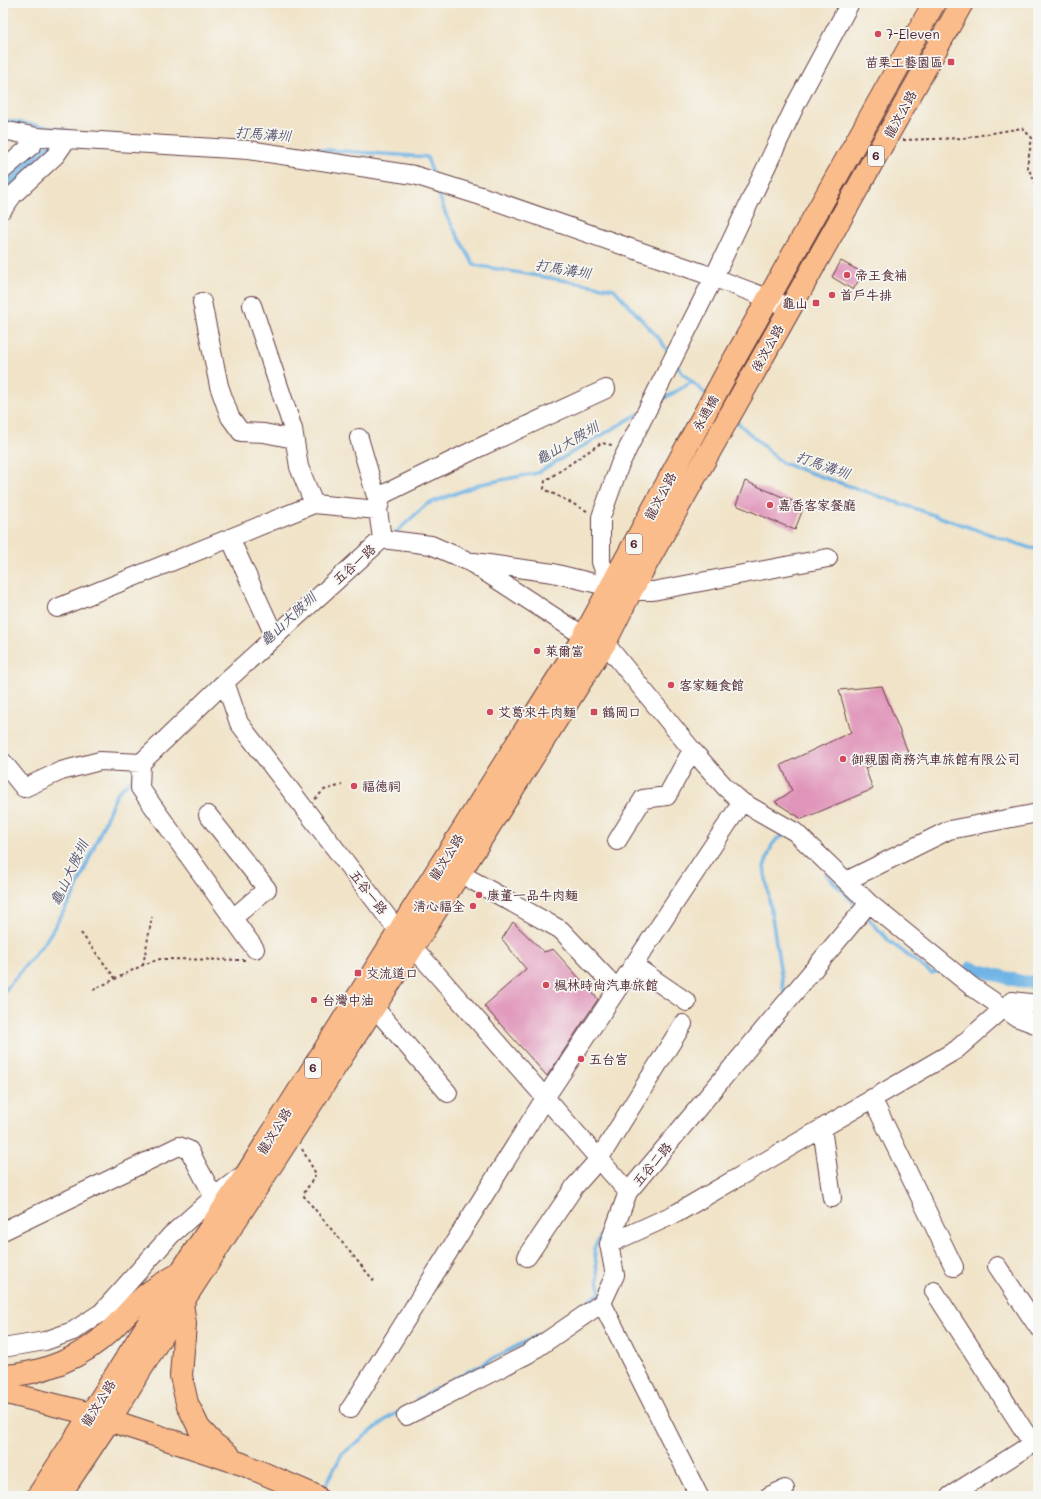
<svg xmlns="http://www.w3.org/2000/svg" width="1041" height="1499" font-family="Mali,'LXGW WenKai TC',sans-serif">
  <rect width="100%" height="100%" fill="#f6f6f2"/>
  <filter id="ink" filterUnits="userSpaceOnUse"><feTurbulence type="fractalNoise" baseFrequency=".025" numOctaves="2"/><feDisplacementMap in="SourceGraphic" scale="8" xChannelSelector="R" yChannelSelector="G"/><feConvolveMatrix kernelMatrix="1 2 1 2 8 2 1 2 1" color-interpolation-filters="sRGB"/></filter>
  <filter id="wash" filterUnits="userSpaceOnUse"><feTurbulence type="fractalNoise" baseFrequency=".012" numOctaves="4" result="noise"/><feDisplacementMap in="SourceGraphic" scale="16" xChannelSelector="R" yChannelSelector="G"/><feGaussianBlur stdDeviation="0.9" result="paint"/><feColorMatrix in="noise" values="0 0 0 0 0 0 0 0 0 0 0 0 0 0 0 0 0 1.4 0 .05"/><feComposite in="paint" operator="in"/></filter>
  <g filter="url(#wash)">
    <rect width="100%" height="100%" fill="#f0e3c7"/>
    <g fill="none" stroke-linecap="round" stroke-linejoin="round">
      <path stroke="#6fb4e5" stroke-width="3.5" d="M 3,120 L 67,130
        M 284,147 L 427,157 L 433,175
        M 437,189 L 446,215 L 474,265 L 614,289 L 660,340 L 670,354
        M 677,364 L 682,373 L 707,395
        M 658,402 L 692,382
        M 736,421 L 782,463 L 1030,548 L 1038,549
        M 394,534 L 427,504 L 481,484 L 537,473 L 638,414
        M 826,874 L 858,907
        M 865,915 L 889,941 L 931,973 L 942,971
        M 961,969 L 971,968
        M 3,993 L 47,939 L 74,894 L 117,793 L 134,777
        M 784,993 L 764,867 L 772,845 L 777,839 L 786,834
        M 569,1315 L 600,1293 L 594,1248 L 608,1223
        M 417,1400 L 448,1382 L 546,1331
        M 323,1490 L 342,1454 L 391,1416 L 402,1410"/>
      <path stroke="#6fb4e5" stroke-width="13" d="M 4,195 L 30,162 L 61,137
        M 971,968 L 1023,982 L 1038,982"/>
    </g>
    <g id="blocks">
      <path fill="#e094b9" d="M 841,261 L 863,273 L 853,290 L 832,277 Z
        M 745,481 L 804,506 L 795,530 L 736,505 Z
        M 882,686 L 908,752 L 865,768 L 873,789 L 802,819 L 775,802 L 792,791 L 781,765 L 851,732 L 839,690 Z
        M 513,922 L 544,952 L 553,949 L 598,999 L 547,1076 L 484,1006 L 526,969 L 502,939 Z"/>
    </g>
  </g>
  <g filter="url(#ink)">
    <use href="#blocks" fill-opacity="0" stroke="#633c42" stroke-width="1"/>
    <g fill="none" stroke-linecap="round" stroke-linejoin="round">
      <defs>
        <path id="minor" d="M 3,130 L 37,137 L 67,139 L 248,150 L 414,175 L 481,196 L 702,273 L 770,299 L 790,308
          M 3,170 L 32,145 L 37,137
          M 3,209 L 13,195 L 56,155 L 67,139
          M 202,302 L 219,386 L 230,417 L 241,432 L 264,433 L 294,439
          M 252,305 L 293,429 L 299,467 L 314,504
          M 359,438 L 375,493 L 380,503
          M 378,510 L 382,495 L 474,450 L 606,389
          M 230,538 L 275,637
          M 828,558 L 653,591 L 631,591 L 610,587 L 601,562 L 601,517 L 620,464 L 714,277 L 797,102 L 850,3
          M 474,562 L 553,573 L 610,587
          M 57,608 L 314,504 L 378,510 L 382,539
          M 605,643 L 692,750 L 726,788 L 742,802 L 795,832 L 869,903 L 971,986 L 1016,1017 L 1038,1025
          M 225,682 L 141,763 L 140,788 L 255,949
          M 3,762 L 24,788 L 61,771 L 100,761 L 141,763
          M 208,815 L 267,889 L 233,918
          M 617,841 L 643,799 L 667,796 L 692,750
          M 459,873 L 561,930 L 617,989
          M 846,881 L 949,830 L 1038,813
          M 399,932 L 239,723 L 225,682 L 382,539 L 431,545 L 470,562 L 576,631 L 583,638
          M 413,947 L 628,1192
          M 633,965 L 687,1002
          M 374,1007 L 448,1093
          M 872,1098 L 954,1267
          M 822,1128 L 832,1198
          M 3,1231 L 179,1146 L 189,1150 L 214,1197
          M 609,1244 L 677,1213 L 956,1050 L 1012,1001 L 1038,1004
          M 527,1257 L 575,1186 L 599,1159 L 683,1024
          M 997,1266 L 1038,1327
          M 934,1291 L 1032,1443
          M 3,1348 L 45,1341 L 73,1331 L 102,1312 L 171,1235 L 214,1197 L 240,1177
          M 350,1409 L 545,1098 L 742,802
          M 406,1416 L 528,1354 L 602,1303
          M 699,1496 L 602,1303 L 615,1275 L 609,1244 L 628,1192 L 869,903
          M 769,1496 L 785,1489
          M 950,1496 L 1038,1440"/>
        <path id="major" d="M 38,1496 L 91,1414 L 180,1273 L 249,1170 L 583,638 L 726,374 L 934,3
          M 59,1496 L 109,1421 L 182,1303 L 413,947 L 605,643 L 631,591 L 962,3"/>
        <path id="highway" d="M 182,1303 L 185,1324 L 181,1376 L 187,1403 L 199,1428 L 213,1443 L 229,1455
          M 3,1376 C 42,1374 82,1358 110,1331 C 123,1319 133,1305 147,1294 C 157,1286 169,1280 180,1273
          M 3,1392 L 91,1414 L 242,1464 L 316,1496"/>
      </defs>
      <use href="#minor" stroke="#633c42" stroke-width="20"/>
      <use href="#major" stroke="#633c42" stroke-width="24"/>
      <use href="#highway" stroke="#633c42" stroke-width="24"/>
      <path stroke="#633c42" stroke-width="2" stroke-dasharray="3 3" stroke-linecap="butt" d="M 903,140 L 964,138 L 1022,128 L 1032,138 L 1027,166 L 1036,184 L 1038,185
        M 587,511 L 544,489 L 545,481 L 601,443 L 612,445
        M 315,799 L 324,790 L 342,785
        M 81,933 L 115,978
        M 143,965 L 152,917
        M 93,990 L 143,965 L 160,959 L 245,960
        M 302,1149 L 316,1174 L 303,1195 L 374,1281"/>
      <use href="#minor" stroke="#fff" stroke-width="18"/>
      <use href="#major" stroke="#f9bc8a" stroke-width="22"/>
      <use href="#highway" stroke="#f9bc8a" stroke-width="22"/>
    </g>
  </g>
  <g fill="#d1495b" stroke="#f6f6f2" stroke-width="1.5">
    <circle cx="878" cy="34" r="4"/>
    <rect x="947" y="58" width="8" height="8" rx="2"/>
    <circle cx="847" cy="275" r="4"/>
    <circle cx="832" cy="295" r="4"/>
    <rect x="812" y="299" width="8" height="8" rx="2"/>
    <circle cx="770" cy="505" r="4"/>
    <circle cx="537" cy="651" r="4"/>
    <circle cx="671" cy="685" r="4"/>
    <circle cx="490" cy="712" r="4"/>
    <rect x="590" y="708" width="8" height="8" rx="2"/>
    <circle cx="843" cy="759" r="4"/>
    <circle cx="354" cy="786" r="4"/>
    <circle cx="479" cy="895" r="4"/>
    <circle cx="473" cy="906" r="4"/>
    <rect x="354" y="969" width="8" height="8" rx="2"/>
    <circle cx="546" cy="985" r="4"/>
    <circle cx="314" cy="1000" r="4"/>
    <circle cx="581" cy="1059" r="4"/>
  </g>
  <g text-anchor="middle" stroke-width="3.5" stroke-linejoin="round" paint-order="stroke">
    <g fill="#f6f6f2" stroke="#7e6067" stroke-width="1">
      <rect x="868" y="146" width="16" height="20" rx="3"/>
      <rect x="626" y="534" width="16" height="20" rx="3"/>
      <rect x="305" y="1058" width="16" height="20" rx="3"/>
    </g>
    <g font-size="12" font-weight="bold" fill="#4a1f2b">
      <text x="876" y="160">6</text>
      <text x="634" y="548">6</text>
      <text x="313" y="1072">6</text>
    </g>
    <g font-size="13" fill="#4a1f2b" stroke="#f6f6f2" text-anchor="start">
      <text x="886" y="39">7-Eleven</text>
      <text x="943" y="67" text-anchor="end">苗栗工藝園區</text>
      <text x="855" y="280">帝王食補</text>
      <text x="840" y="300">首戶牛排</text>
      <text x="808" y="308" text-anchor="end">龜山</text>
      <text x="778" y="510">嘉香客家餐廳</text>
      <text x="545" y="656">萊爾富</text>
      <text x="679" y="690">客家麵食館</text>
      <text x="498" y="717">艾葛來牛肉麵</text>
      <text x="602" y="717">鶴岡口</text>
      <text x="851" y="764">御親園商務汽車旅館有限公司</text>
      <text x="362" y="791">福德祠</text>
      <text x="487" y="900">康董一品牛肉麵</text>
      <text x="465" y="911" text-anchor="end">清心福全</text>
      <text x="366" y="978">交流道口</text>
      <text x="554" y="990">楓林時尚汽車旅館</text>
      <text x="322" y="1005">台灣中油</text>
      <text x="589" y="1064">五台宮</text>
    </g>
    <g font-size="13" fill="#4a1f2b" stroke="#f6f6f2">
      <text transform="translate(900 114) rotate(-61)" y="5">龍汶公路</text>
      <text transform="translate(767 348) rotate(-61)" y="5">後汶公路</text>
      <text transform="translate(705 413) rotate(-61)" y="5">永通橋</text>
      <text transform="translate(660 496) rotate(-62)" y="5">龍汶公路</text>
      <text transform="translate(354 564) rotate(-42)" y="5">五谷一路</text>
      <text transform="translate(446 857) rotate(-58)" y="5">龍汶公路</text>
      <text transform="translate(369 892) rotate(52)" y="5">五谷一路</text>
      <text transform="translate(274 1131) rotate(-58)" y="5">龍汶公路</text>
      <text transform="translate(652 1164) rotate(-50)" y="5">五谷二路</text>
      <text transform="translate(98 1403) rotate(-58)" y="5">龍汶公路</text>
    </g>
    <g font-size="14" font-style="italic" fill="#57536c" stroke="#f6f6f2">
      <text transform="translate(263 134) rotate(4)" y="5">打馬溝圳</text>
      <text transform="translate(563 269) rotate(9)" y="5">打馬溝圳</text>
      <text transform="translate(567 443) rotate(-30)" y="5">龜山大陂圳</text>
      <text transform="translate(823 465) rotate(19)" y="5">打馬溝圳</text>
      <text transform="translate(288 619) rotate(-43)" y="5">龜山大陂圳</text>
      <text transform="translate(69 873) rotate(-65)" y="5">龜山大陂圳</text>
    </g>
  </g>
  <rect width="1041" height="1499" fill="none" stroke="#f6f6f2" stroke-width="16"/>
</svg>
